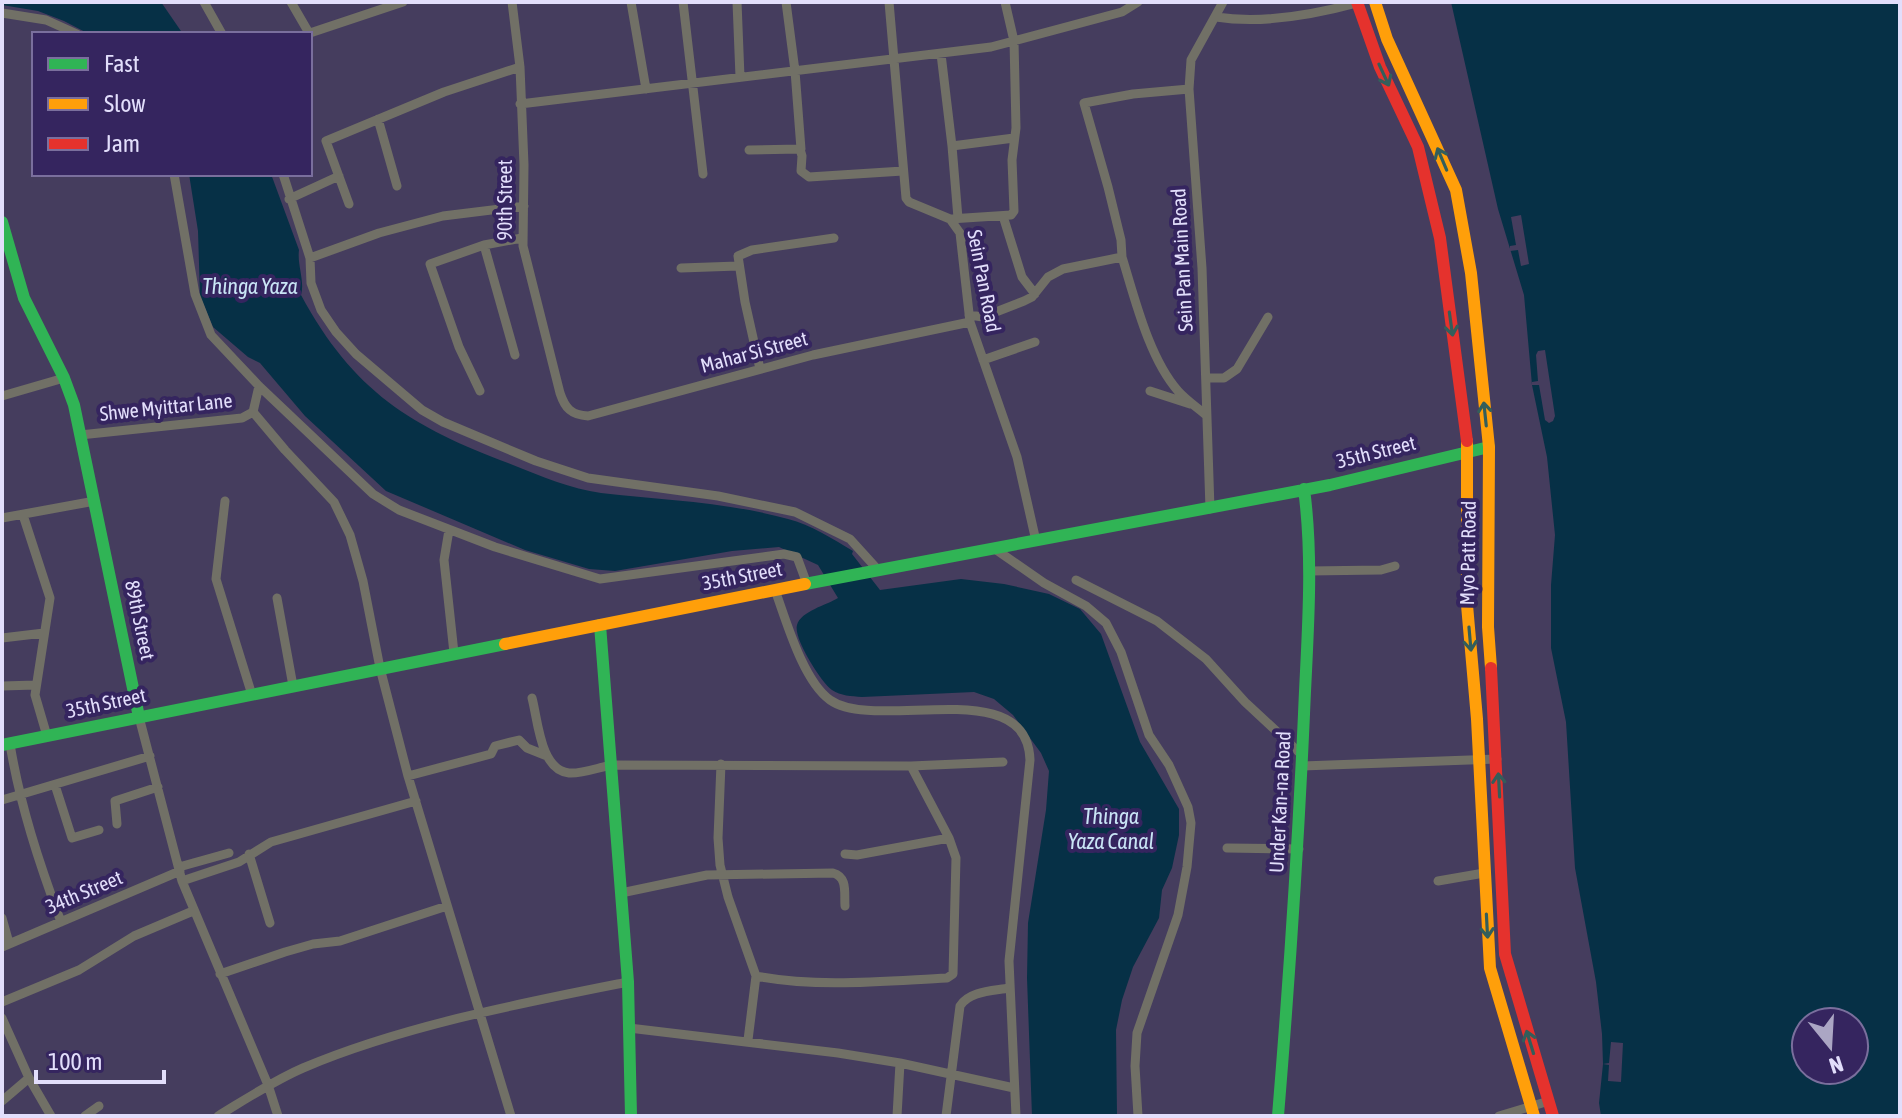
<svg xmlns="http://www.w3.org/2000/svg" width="1902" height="1118" font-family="'Asap Condensed',sans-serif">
  <rect width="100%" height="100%" fill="#453d5e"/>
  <path fill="#063046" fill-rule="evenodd" d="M 2,2 L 161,2 L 183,34 L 89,34 L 64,21 L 38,11 L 2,5 Z
    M 1451,2 L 1900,2 L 1900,1116 L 1601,1116 L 1599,1103 L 1603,1064 L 1602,1034 L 1596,982 L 1575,868 L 1566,722 L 1551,648 L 1551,585 L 1555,535 L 1547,457 L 1532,385 L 1524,295 L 1498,209 ZM 1806,1022 L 1854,1022 L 1854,1070 L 1806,1070 Z
    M 189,174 L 271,174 L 299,250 C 297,265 305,281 301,295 C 354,393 412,427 513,465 C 541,476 571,489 601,493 C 663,500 727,502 788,519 C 811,525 833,539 853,551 L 852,554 L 880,590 L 961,579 L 1004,584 L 1049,594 L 1080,609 L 1101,634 L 1140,742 L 1179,809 L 1179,835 L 1172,868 L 1162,890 L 1159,918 L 1133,967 L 1122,1000 L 1116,1030 L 1117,1116 L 1032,1116 L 1027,978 L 1028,923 L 1046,810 L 1049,771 L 1041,753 L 1013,715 L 994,699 L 974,692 L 862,697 C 851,696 841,696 832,690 C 821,682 793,638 797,625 C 801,611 827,605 838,598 L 818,565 L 779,547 L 732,551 L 615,571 L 589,569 L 525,550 L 386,491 L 305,416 L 260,363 L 248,357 L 213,327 L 200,296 L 198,231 Z"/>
  <path fill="#453d5e" d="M 1521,215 L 1529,264 L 1521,266 L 1518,250 L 1510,251 L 1510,246 L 1516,245 L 1511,217 Z
    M 1545,350 L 1555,416 L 1553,421 L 1549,423 L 1545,420 L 1539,385 L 1532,385 L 1532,382 L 1538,381 L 1536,355 L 1538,351 Z
    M 1611,1042 L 1623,1043 L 1621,1082 L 1608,1081 L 1609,1065 L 1603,1064 L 1609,1063 Z"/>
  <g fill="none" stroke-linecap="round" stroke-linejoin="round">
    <path stroke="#717066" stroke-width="9" d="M 204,2 L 222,34
      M 291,2 L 309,33
      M 512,2 L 520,67 L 524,165 L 523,246 L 560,393 C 565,408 571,415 588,416 L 813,355 L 970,322
      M 631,2 L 646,89
      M 683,2 L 703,174
      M 737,2 L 740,77
      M 786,2 L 795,71 L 801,149
      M 889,2 L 906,198 L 909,202 L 950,219 L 960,233 L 970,322 L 1017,457 L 1036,541
      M 2,13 L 46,20 L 77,34
      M 1216,17 C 1261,24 1313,15 1357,3
      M 307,34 L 403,2
      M 941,54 L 952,146 L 1014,138
      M 520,104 L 991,47 L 1122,12 L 1138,2
      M 378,119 L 397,186
      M 952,146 L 958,218
      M 749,150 L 800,149 L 802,156 L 801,171 L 809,177 L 903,171
      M 174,174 L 195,294 L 211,335 L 259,386 L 373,494 L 399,510 L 495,547 L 600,579 L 784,554 L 797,557 L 807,584
      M 283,174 L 310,258 L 311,283 L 321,310 L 336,332 L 356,354 L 422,410 L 443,422 L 536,461 L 588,478 L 718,496 L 795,512 L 850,539 L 879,571
      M 289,199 L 339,176
      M 349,204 L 326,141 L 444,92 L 520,67
      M 1003,216 L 1022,277 L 1035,294
      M 950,219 L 1011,215 L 1014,211 L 1012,160 L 1016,128 L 1014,41 L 1005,2
      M 484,245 L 515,355
      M 1122,257 C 1135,299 1149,358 1178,391 C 1187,401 1198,408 1207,416
      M 310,258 L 379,233 L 443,216 L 524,206
      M 681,268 L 738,266
      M 969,315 L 983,317 L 1024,301 L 1032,297 L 1048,277 L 1063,269 L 1122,257 L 1121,240 L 1108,187 L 1084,103 L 1133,94 L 1189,89
      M 983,360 L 1035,342
      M 760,369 L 745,302 L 738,256 L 752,250 L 834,238
      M 1206,378 L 1224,378 L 1237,369 L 1268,317
      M 480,391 L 459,347 L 430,264 L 484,245 L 522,238
      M 1150,391 L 1190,404
      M 2,396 L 64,378
      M 253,412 L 285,450 L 334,502 L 350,535 L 363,581 L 380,668 L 408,776 L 511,1116
      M 253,412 L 259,386
      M 80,435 L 242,418 L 253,412
      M 225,501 L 216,579 L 252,695
      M 1210,509 L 1202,268 L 1189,89 L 1191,60 L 1223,2
      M 23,515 L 50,598 L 35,695 L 47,736
      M 2,518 L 95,501
      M 449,530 L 444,560 L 454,653
      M 995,549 L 1044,583 L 1086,606 L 1106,623 L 1121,652 L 1149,735 L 1169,765 L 1188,807 L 1191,823 L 1187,867 L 1178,915 L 1137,1033 L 1135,1066 L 1138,1116
      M 1309,571 L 1381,570 L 1395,566
      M 1076,580 L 1157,621 L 1206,659 L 1245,702 L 1302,755
      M 775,590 C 786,620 803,681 830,700 C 877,733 1027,672 1030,760 L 1009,961 L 1016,1116
      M 277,598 L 293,686
      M 2,638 L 44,633
      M 2,686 L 36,685
      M 532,698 C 538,720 540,770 569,773 C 582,774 600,767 612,765 L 911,766 L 1003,762
      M 139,717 L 182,881 L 268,1085 L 278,1116
      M 10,744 C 20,805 39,863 61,922
      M 721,764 L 718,838 L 720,865 L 728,897 L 756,976 L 748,1040
      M 911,766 L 949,838
      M 1302,766 L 1497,759
      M 408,776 L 491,754 L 495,746 L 519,740 L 527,748 L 547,756
      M 55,785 L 72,838 L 99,830
      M 2,800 L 150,756
      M 117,824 L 115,801 L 158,787
      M 1227,848 L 1299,849
      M 249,854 L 270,923
      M 179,867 L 229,853
      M 182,881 L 239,862 L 271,842 L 416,801
      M 1438,881 L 1484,873
      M 621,893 L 707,875 L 833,873 C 848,877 844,893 845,906
      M 2,918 L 9,943
      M 2,947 L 180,871
      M 220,974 L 285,952 L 313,944 L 340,941 L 447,906
      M 756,976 C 818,988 885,981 947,978 L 953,974 L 956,858 L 949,838 L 857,855 L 845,854
      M 2,1002 L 79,970 L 134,936 L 193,911
      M 2,1018 L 29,1078 L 51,1116
      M 629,1028 L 838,1053 L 900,1063 L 1014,1088
      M 2,1101 L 29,1078
      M 85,1116 L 99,1106
      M 218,1116 C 246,1099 273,1081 303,1068 C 402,1026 522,1003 628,982
      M 897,1116 L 900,1063
      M 946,1116 L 960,1006 C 969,991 993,991 1009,988
      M 1499,1116 L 1549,1101"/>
    <path stroke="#30b455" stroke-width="12" d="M 2,222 L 24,298 L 64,378 L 74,405 L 139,717
      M 805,584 L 1330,485 L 1489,447
      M 600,625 L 628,982 L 631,1116
      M 2,745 L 505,644
      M 1278,1116 C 1289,982 1298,848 1304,714 C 1307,639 1314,564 1304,489"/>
    <path stroke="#ff9f0a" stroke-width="12" d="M 1375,2 L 1387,39 L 1456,190 L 1471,273 L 1489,447 L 1488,627 L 1491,668
      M 1467,441 L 1467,605 L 1477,719 L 1490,968 L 1534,1116
      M 505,644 L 805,584"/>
    <path stroke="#e5322d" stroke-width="12" d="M 1357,2 L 1380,67 L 1418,147 L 1440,238 L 1467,441
      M 1491,668 L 1505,954 L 1553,1116"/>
  </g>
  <defs><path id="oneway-shaft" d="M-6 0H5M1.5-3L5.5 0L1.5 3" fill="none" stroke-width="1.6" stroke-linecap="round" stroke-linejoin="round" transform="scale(2)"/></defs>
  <g stroke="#335e5b">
    <use href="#oneway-shaft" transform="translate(1384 75) rotate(65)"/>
    <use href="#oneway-shaft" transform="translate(1442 159) rotate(-113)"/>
    <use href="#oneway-shaft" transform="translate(1451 324) rotate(82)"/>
    <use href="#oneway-shaft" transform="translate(1485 414) rotate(-96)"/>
    <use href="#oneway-shaft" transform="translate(1470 639) rotate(85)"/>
    <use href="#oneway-shaft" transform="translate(1499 785) rotate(-93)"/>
    <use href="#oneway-shaft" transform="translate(1487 926) rotate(87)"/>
    <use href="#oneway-shaft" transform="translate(1530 1042) rotate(-107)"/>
  </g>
  <g text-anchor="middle" stroke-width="8" stroke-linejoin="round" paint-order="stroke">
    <g font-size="20" fill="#e2defb" stroke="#35255f">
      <text transform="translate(505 200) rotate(-90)" y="7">90th Street</text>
      <text transform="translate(1182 260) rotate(-93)" y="7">Sein Pan Main Road</text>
      <text transform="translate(984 281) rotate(79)" y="7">Sein Pan Road</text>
      <text transform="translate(754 352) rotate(-15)" y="7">Mahar Si Street</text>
      <text transform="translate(166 407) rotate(-6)" y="7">Shwe Myittar Lane</text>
      <text transform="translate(1376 452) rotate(-14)" y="7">35th Street</text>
      <text transform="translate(1468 553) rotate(-89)" y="7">Myo Patt Road</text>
      <text transform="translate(742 576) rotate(-11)" y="7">35th Street</text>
      <text transform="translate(140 620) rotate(78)" y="7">89th Street</text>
      <text transform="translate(106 703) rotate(-12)" y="7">35th Street</text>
      <text transform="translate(1280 802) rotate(-87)" y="7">Under Kan-na Road</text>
      <text transform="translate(84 892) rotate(-23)" y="7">34th Street</text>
    </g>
    <g font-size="22" font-style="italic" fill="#c9e5f5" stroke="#35255f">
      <text x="250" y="294">Thinga Yaza</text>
      <text x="1111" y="824">Thinga<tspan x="1111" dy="25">Yaza Canal</tspan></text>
    </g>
  </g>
  <rect width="1902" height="1118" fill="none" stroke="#e2defb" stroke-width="8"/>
  <rect x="32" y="32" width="280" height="144" fill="#35255f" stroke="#7a6f9d" stroke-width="2"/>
  <rect x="48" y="58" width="40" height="12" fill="#30b455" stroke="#7a6f9d" stroke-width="2"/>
  <text x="104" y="72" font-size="24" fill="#e2defb">Fast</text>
  <rect x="48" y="98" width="40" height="12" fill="#ff9f0a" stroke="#7a6f9d" stroke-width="2"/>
  <text x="104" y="112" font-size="24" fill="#e2defb">Slow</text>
  <rect x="48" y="138" width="40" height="12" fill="#e5322d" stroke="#7a6f9d" stroke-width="2"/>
  <text x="104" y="152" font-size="24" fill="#e2defb">Jam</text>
  <g transform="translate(1830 1046) rotate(162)"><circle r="38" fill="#35255f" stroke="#7a6f9d" stroke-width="2"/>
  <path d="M0-6L14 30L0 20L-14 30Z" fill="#aba6c4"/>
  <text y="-12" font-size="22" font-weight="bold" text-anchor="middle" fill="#e2defb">N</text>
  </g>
  <path d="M36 1070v12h128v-12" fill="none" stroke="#e2defb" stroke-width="4"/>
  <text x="48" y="1070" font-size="24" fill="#e2defb" stroke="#35255f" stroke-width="6" paint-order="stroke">100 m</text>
</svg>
